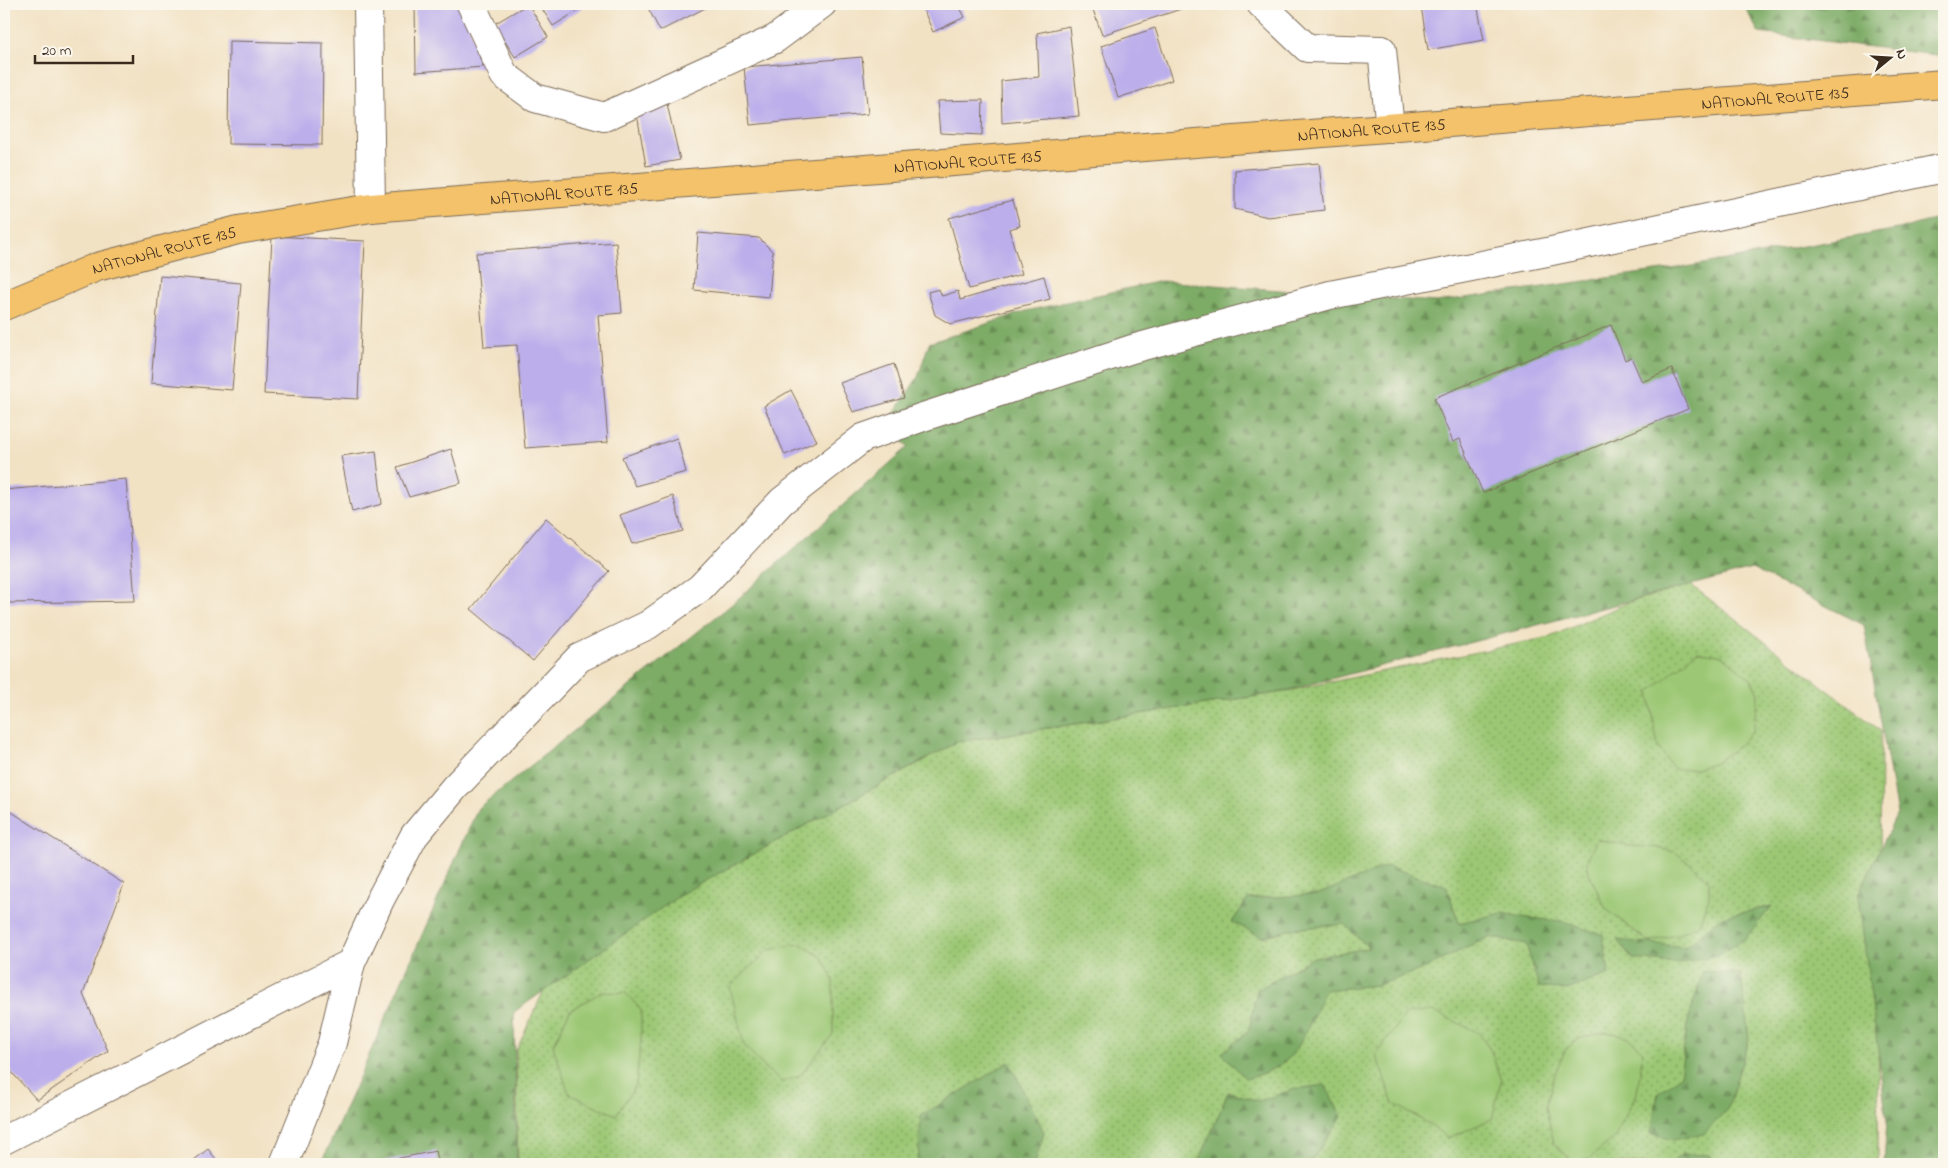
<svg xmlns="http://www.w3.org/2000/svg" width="1948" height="1168" font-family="'Indie Flower',sans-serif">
  <defs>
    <pattern id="grass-dots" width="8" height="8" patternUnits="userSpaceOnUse" patternTransform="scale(1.25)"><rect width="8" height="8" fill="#9cc875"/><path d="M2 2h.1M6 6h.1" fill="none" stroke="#80a35f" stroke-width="1.8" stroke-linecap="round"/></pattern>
    <pattern id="forest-firs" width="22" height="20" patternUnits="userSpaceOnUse" patternTransform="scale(1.25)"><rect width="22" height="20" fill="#7dac66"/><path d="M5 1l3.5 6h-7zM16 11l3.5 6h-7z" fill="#688c53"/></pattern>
  </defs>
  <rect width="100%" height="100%" fill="#fbf7ec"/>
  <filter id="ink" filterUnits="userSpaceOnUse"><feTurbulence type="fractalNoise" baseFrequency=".02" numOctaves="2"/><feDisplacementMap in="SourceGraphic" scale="10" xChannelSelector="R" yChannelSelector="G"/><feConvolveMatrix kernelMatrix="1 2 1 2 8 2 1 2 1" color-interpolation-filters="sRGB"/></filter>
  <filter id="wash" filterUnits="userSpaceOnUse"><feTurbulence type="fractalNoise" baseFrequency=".0096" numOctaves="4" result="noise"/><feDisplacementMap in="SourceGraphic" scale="20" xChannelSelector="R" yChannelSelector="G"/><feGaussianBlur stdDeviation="1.12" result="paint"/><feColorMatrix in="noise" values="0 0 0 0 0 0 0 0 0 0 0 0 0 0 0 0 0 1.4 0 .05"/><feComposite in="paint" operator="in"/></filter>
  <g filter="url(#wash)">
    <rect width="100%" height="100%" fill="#f2e2c4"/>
    <path fill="url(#grass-dots)" stroke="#6c794a" d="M 1691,585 L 1881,731 L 1878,1164 L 518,1164 L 516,1051 L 557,962 L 957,742 L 1277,693 L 1550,637 L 1629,602 Z"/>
    <path fill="url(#forest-firs)" stroke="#5c6b42" d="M 1743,4 L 1944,4 L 1944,56 L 1759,33 Z
      M 1944,217 L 1944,1164 L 1884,1164 L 1887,1121 L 1858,895 L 1897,814 L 1864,625 L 1752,569 L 1277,693 L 957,742 L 683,893 L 514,1012 L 517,1164 L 321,1164 L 478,808 L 731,605 L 908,447 L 886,426 L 918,377 L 929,343 L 1026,311 L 1161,281 L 1436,302 L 1692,266 L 1904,228 Z
      M 1387,866 L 1446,886 L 1459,923 L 1502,913 L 1528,918 L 1561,921 L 1603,935 L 1609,974 L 1567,990 L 1539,987 L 1526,944 L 1489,937 L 1420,970 L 1378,985 L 1325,990 C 1317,1007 1301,1048 1288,1059 C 1275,1069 1261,1075 1246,1079 L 1222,1053 L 1249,1031 L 1257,990 L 1314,957 L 1369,948 L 1344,924 L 1292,929 L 1262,937 L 1232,922 L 1248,899 L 1319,894 Z
      M 1772,906 L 1745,939 L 1717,955 L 1677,963 L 1633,959 L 1617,940 L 1686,947 L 1722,917 Z
      M 1703,971 L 1741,974 L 1749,1039 L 1728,1108 L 1704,1134 L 1672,1140 L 1651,1133 L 1658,1093 L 1680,1077 L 1687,1025 Z
      M 1009,1062 L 1044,1132 L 1035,1164 L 918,1164 L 921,1116 Z
      M 1325,1085 L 1342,1117 L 1309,1164 L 1198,1164 L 1228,1092 L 1259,1101 L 1295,1089 Z
      M 1683,1154 L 1709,1155 L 1715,1164 L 1670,1164 Z"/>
    <path fill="#9cc875" stroke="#6c794a" d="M 1698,651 L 1723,656 L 1751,679 L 1758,694 L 1753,731 L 1737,747 L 1716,762 L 1696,769 L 1674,769 L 1658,747 L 1649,692 Z
      M 1597,839 L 1627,846 L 1653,847 L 1675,852 L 1691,864 L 1709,881 L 1709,897 L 1699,924 L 1679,934 L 1649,942 L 1606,909 L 1589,873 L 1587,861 Z
      M 800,944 L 822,957 L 833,980 L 833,1034 L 800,1076 L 782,1082 L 767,1070 L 744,1045 L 730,987 L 769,950 Z
      M 602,992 L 626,993 L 641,1010 L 641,1039 L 636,1085 L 616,1115 L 569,1094 L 553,1046 L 570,1010 Z
      M 1433,1011 L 1479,1033 L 1491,1051 L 1501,1081 L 1492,1119 L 1448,1138 L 1424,1121 L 1393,1103 L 1376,1054 L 1407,1013 Z
      M 1606,1032 C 1624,1035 1632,1038 1643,1052 L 1637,1093 L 1615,1137 L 1589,1159 L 1574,1162 L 1554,1144 L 1546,1107 L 1556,1071 L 1566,1049 L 1580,1038 Z"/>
    <g id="blocks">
      <path fill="#bbaeeb" d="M 415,4 L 462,4 L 483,67 L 416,72 Z
        M 528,4 L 548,37 L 515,57 L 494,24 Z
        M 539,4 L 586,4 L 587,5 L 553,26 Z
        M 646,4 L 713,4 L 660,31 Z
        M 921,4 L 958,4 L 965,17 L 933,32 Z
        M 1091,4 L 1196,4 L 1102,35 Z
        M 1440,4 L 1477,4 L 1484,40 L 1428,50 L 1421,6 Z
        M 1069,26 L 1079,116 L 1002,123 L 1001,81 L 1039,77 L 1037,33 Z
        M 1155,28 L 1172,80 L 1118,98 L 1101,46 Z
        M 229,41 L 323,43 L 322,145 L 228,144 Z
        M 862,57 L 868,114 L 750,125 L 744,67 Z
        M 983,100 L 982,135 L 940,133 L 937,101 Z
        M 667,104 L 680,160 L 646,166 L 637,114 Z
        M 1319,163 L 1324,210 L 1268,217 L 1235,209 L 1235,170 Z
        M 1013,200 L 1020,226 L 1009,229 L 1022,274 L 969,289 L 949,218 Z
        M 698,233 L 759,238 L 773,252 L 769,297 L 694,290 Z
        M 272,236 L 365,241 L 358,399 L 264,394 Z
        M 616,242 L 622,313 L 598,315 L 608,442 L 525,448 L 517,345 L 484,347 L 476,253 Z
        M 160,276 L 241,283 L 232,390 L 151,383 Z
        M 1044,276 L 1050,299 L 950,324 L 935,315 L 928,292 L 939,289 L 942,296 L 958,291 L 960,300 Z
        M 1611,325 L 1625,360 L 1631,357 L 1642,382 L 1672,369 L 1688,409 L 1483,493 L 1460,439 L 1453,442 L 1434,398 Z
        M 894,364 L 904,398 L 853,412 L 840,383 Z
        M 791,390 L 817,441 L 785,455 L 764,406 Z
        M 677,438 L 686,472 L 635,486 L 622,457 Z
        M 451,449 L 461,483 L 409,497 L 397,467 Z
        M 376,451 L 382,504 L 352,512 L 341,456 Z
        M 126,479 L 135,601 L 9,603 L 4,575 L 4,490 Z
        M 673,496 L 683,531 L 632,544 L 620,515 Z
        M 546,518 L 609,571 L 533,661 L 471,609 Z
        M 4,807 L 124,884 L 83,994 L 108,1051 L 37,1100 L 4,1064 Z
        M 208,1149 L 220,1164 L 189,1164 Z
        M 436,1151 L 439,1164 L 385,1164 L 384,1161 Z"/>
    </g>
  </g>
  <g filter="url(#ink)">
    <use href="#blocks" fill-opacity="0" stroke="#7b6a58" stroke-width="1"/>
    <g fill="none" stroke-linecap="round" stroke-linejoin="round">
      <defs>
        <path id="minor" d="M 471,4 L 504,75 L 535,98 L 604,117 L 775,39 L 822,4
          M 1261,4 L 1307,48 L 1382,50 L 1390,128
          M 4,1140 L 351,963
          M 284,1164 L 332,1043 L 351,963 L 380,900 L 414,836 L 455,787 L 579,658 L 648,625 L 700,588 L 782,501 L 863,438 L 923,417 L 1132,349 L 1330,295 L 1547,252 L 1944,168"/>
        <path id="tertiary" d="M 368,4 L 371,208"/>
        <g id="trunk">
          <path id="s1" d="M 4,306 L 97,267 L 238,230 L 371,208 L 1944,84"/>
        </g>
      </defs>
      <use href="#minor" stroke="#7b6a58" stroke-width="30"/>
      <use href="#tertiary" stroke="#7b6a58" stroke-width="30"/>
      <use href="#trunk" stroke="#7b6a58" stroke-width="30"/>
      <use href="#minor" stroke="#fff" stroke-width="28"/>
      <use href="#tertiary" stroke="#fff" stroke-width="28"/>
      <use href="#trunk" stroke="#f3c26a" stroke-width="28"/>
    </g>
  </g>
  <g text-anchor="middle" stroke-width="4" stroke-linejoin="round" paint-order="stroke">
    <g font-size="16" fill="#3b2a1e" stroke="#fbf7ec">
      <text dy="6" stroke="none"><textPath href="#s1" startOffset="1790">NATIONAL ROUTE 135</textPath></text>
      <text dy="6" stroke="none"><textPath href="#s1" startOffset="1385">NATIONAL ROUTE 135</textPath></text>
      <text dy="6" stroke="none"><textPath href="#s1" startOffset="980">NATIONAL ROUTE 135</textPath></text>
      <text dy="6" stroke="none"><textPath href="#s1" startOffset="575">NATIONAL ROUTE 135</textPath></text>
      <text dy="6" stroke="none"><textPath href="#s1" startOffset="170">NATIONAL ROUTE 135</textPath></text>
    </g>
  </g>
  <rect width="1948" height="1168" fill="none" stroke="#fbf7ec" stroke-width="20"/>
  <g transform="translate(1890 58) rotate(72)" stroke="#fbf7ec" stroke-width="4" paint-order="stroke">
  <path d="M0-4L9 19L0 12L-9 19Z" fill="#3b2a1e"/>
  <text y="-8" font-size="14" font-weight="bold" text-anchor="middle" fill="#3b2a1e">N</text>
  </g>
  <path d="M35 55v8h98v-8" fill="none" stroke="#3b2a1e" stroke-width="2.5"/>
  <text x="42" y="55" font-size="15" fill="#3b2a1e" stroke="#fbf7ec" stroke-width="4" paint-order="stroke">20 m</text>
</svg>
